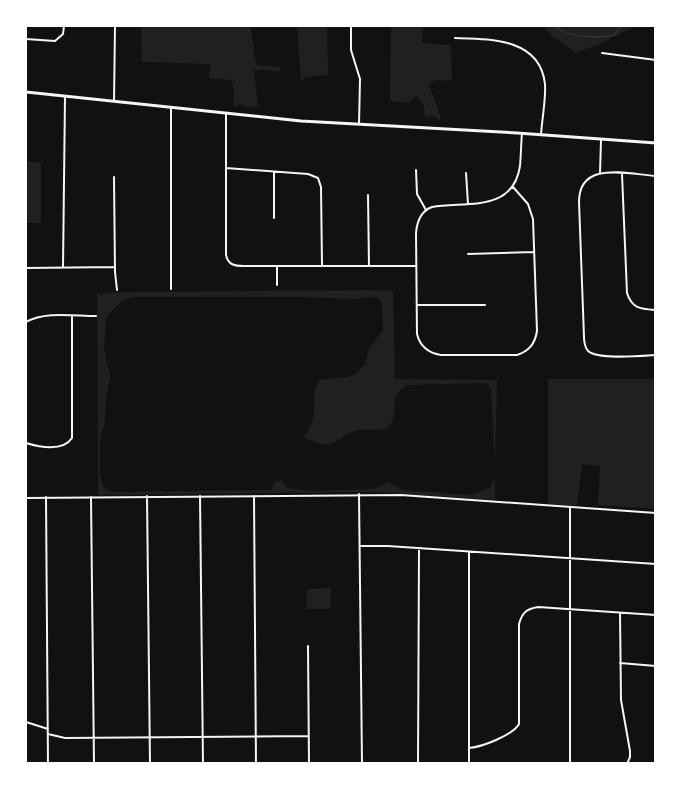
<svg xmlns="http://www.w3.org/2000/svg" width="681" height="789" font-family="Overpass,sans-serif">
  <rect width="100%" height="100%" fill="#111"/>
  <path fill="#202020" d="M 157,26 L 255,26 L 251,28 L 255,59 L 257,65 L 280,67 L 280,71 L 254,70 L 258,106 L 249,108 L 240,104 L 233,107 L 234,94 L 232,80 L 209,78 L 211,64 L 142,62 L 141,27 Z
    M 297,26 L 327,26 L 328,75 L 305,77 L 301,83 Z
    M 391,26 L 423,26 L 422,43 L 451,45 L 452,81 L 436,80 L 429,84 L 441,118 L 439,120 L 433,115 L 425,118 L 424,106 L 416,96 L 408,103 L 390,101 Z
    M 544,26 L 636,26 L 597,45 L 575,53 C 566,44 548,37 544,26 Z
    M 26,161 L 41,163 L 41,223 L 26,223 Z
    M 369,290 L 393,291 L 395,379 L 497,380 L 495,466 L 491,390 L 488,385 L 483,383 L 407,385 C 387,395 400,411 390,425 C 385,432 367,429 359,430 C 347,432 340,441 330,444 C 322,446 310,440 303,437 C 323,417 307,396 320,380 L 349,377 L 357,373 L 365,364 L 369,348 L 383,330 L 382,304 L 380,299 L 376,297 L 350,299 L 304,297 L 135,297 L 124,300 L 109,313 L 106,320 L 104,349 L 110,376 L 106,398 L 105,421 L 100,438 L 100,473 L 102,484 L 106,489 L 113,492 L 271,490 L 274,483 L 282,480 L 287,488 L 309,491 L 374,489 L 389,482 L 402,490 L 472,495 L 490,487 L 495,477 L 495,500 L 374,492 L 98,495 L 97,294 L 125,292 Z
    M 548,379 L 655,379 L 655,509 L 598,505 L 600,466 L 582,464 L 577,506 L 548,504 Z
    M 331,588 L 331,609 L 307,609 L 307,589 Z"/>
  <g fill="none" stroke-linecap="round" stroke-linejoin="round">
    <path stroke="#333" stroke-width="1.5" d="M 553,26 C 569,37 595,39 615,35 L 620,26"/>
    <path stroke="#f5f5f5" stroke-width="2" d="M 351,26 L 351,50 L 360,79 L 359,124
      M 455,38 C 490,39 540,38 545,84 C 546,100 542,118 541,135
      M 26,39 L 55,41 L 63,34 L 64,26
      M 602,53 L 656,60
      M 114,101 L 115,26
      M 226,114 L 226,255 C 228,265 235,266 244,266 L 416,266
      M 226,168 L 308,174 L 318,178 L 321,187 L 322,265
      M 416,170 L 417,194 L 426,210
      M 466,173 L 468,204
      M 600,173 L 601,140
      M 622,174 L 627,293 C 632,309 641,309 656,310
      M 656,176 C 627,174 579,160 579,202 L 584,337 C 584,342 585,347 588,351 C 598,360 641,356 656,355
      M 114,177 L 115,272 L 117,290
      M 513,187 L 528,204 L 533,219 L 537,331 C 535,344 529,351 517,355 L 441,355 C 428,353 420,346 417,334 L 416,233 C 417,221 421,211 432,207 C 466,201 513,213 520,166 C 521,155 521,144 522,133
      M 368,195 L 369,266
      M 274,218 L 274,173
      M 468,254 L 534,252
      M 63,267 L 65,97
      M 26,268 L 115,267
      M 277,285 L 277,267
      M 171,289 L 171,109
      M 417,305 L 485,305
      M 26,322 C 45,311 74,316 96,316
      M 26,443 C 39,447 63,452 72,438 L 72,316
      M 359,494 L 362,764
      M 200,496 L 203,764
      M 254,496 L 256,764
      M 46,497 L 48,764
      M 91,497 L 94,764
      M 360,546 L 388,546 L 656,564
      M 620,613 L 621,700 L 630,751 L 630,757 L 627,764
      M 308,646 L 309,764
      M 620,663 L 656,666
      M 26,722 L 48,729
      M 48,734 L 65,738 L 309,736
      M 469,748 C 482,747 513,735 519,724 L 519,624 C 522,613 526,609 538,607 L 656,615
      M 418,764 L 419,548
      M 469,764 L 469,552
      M 570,764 L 570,507"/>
    <path stroke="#f5f5f5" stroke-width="2" d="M 147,496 L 150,764
      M 26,498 L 401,495 L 656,513"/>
    <path stroke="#f5f5f5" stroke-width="3" d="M 26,92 L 301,121 L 517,133 L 656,143"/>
  </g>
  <rect width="681" height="789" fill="none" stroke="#ffffff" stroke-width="54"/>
</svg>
